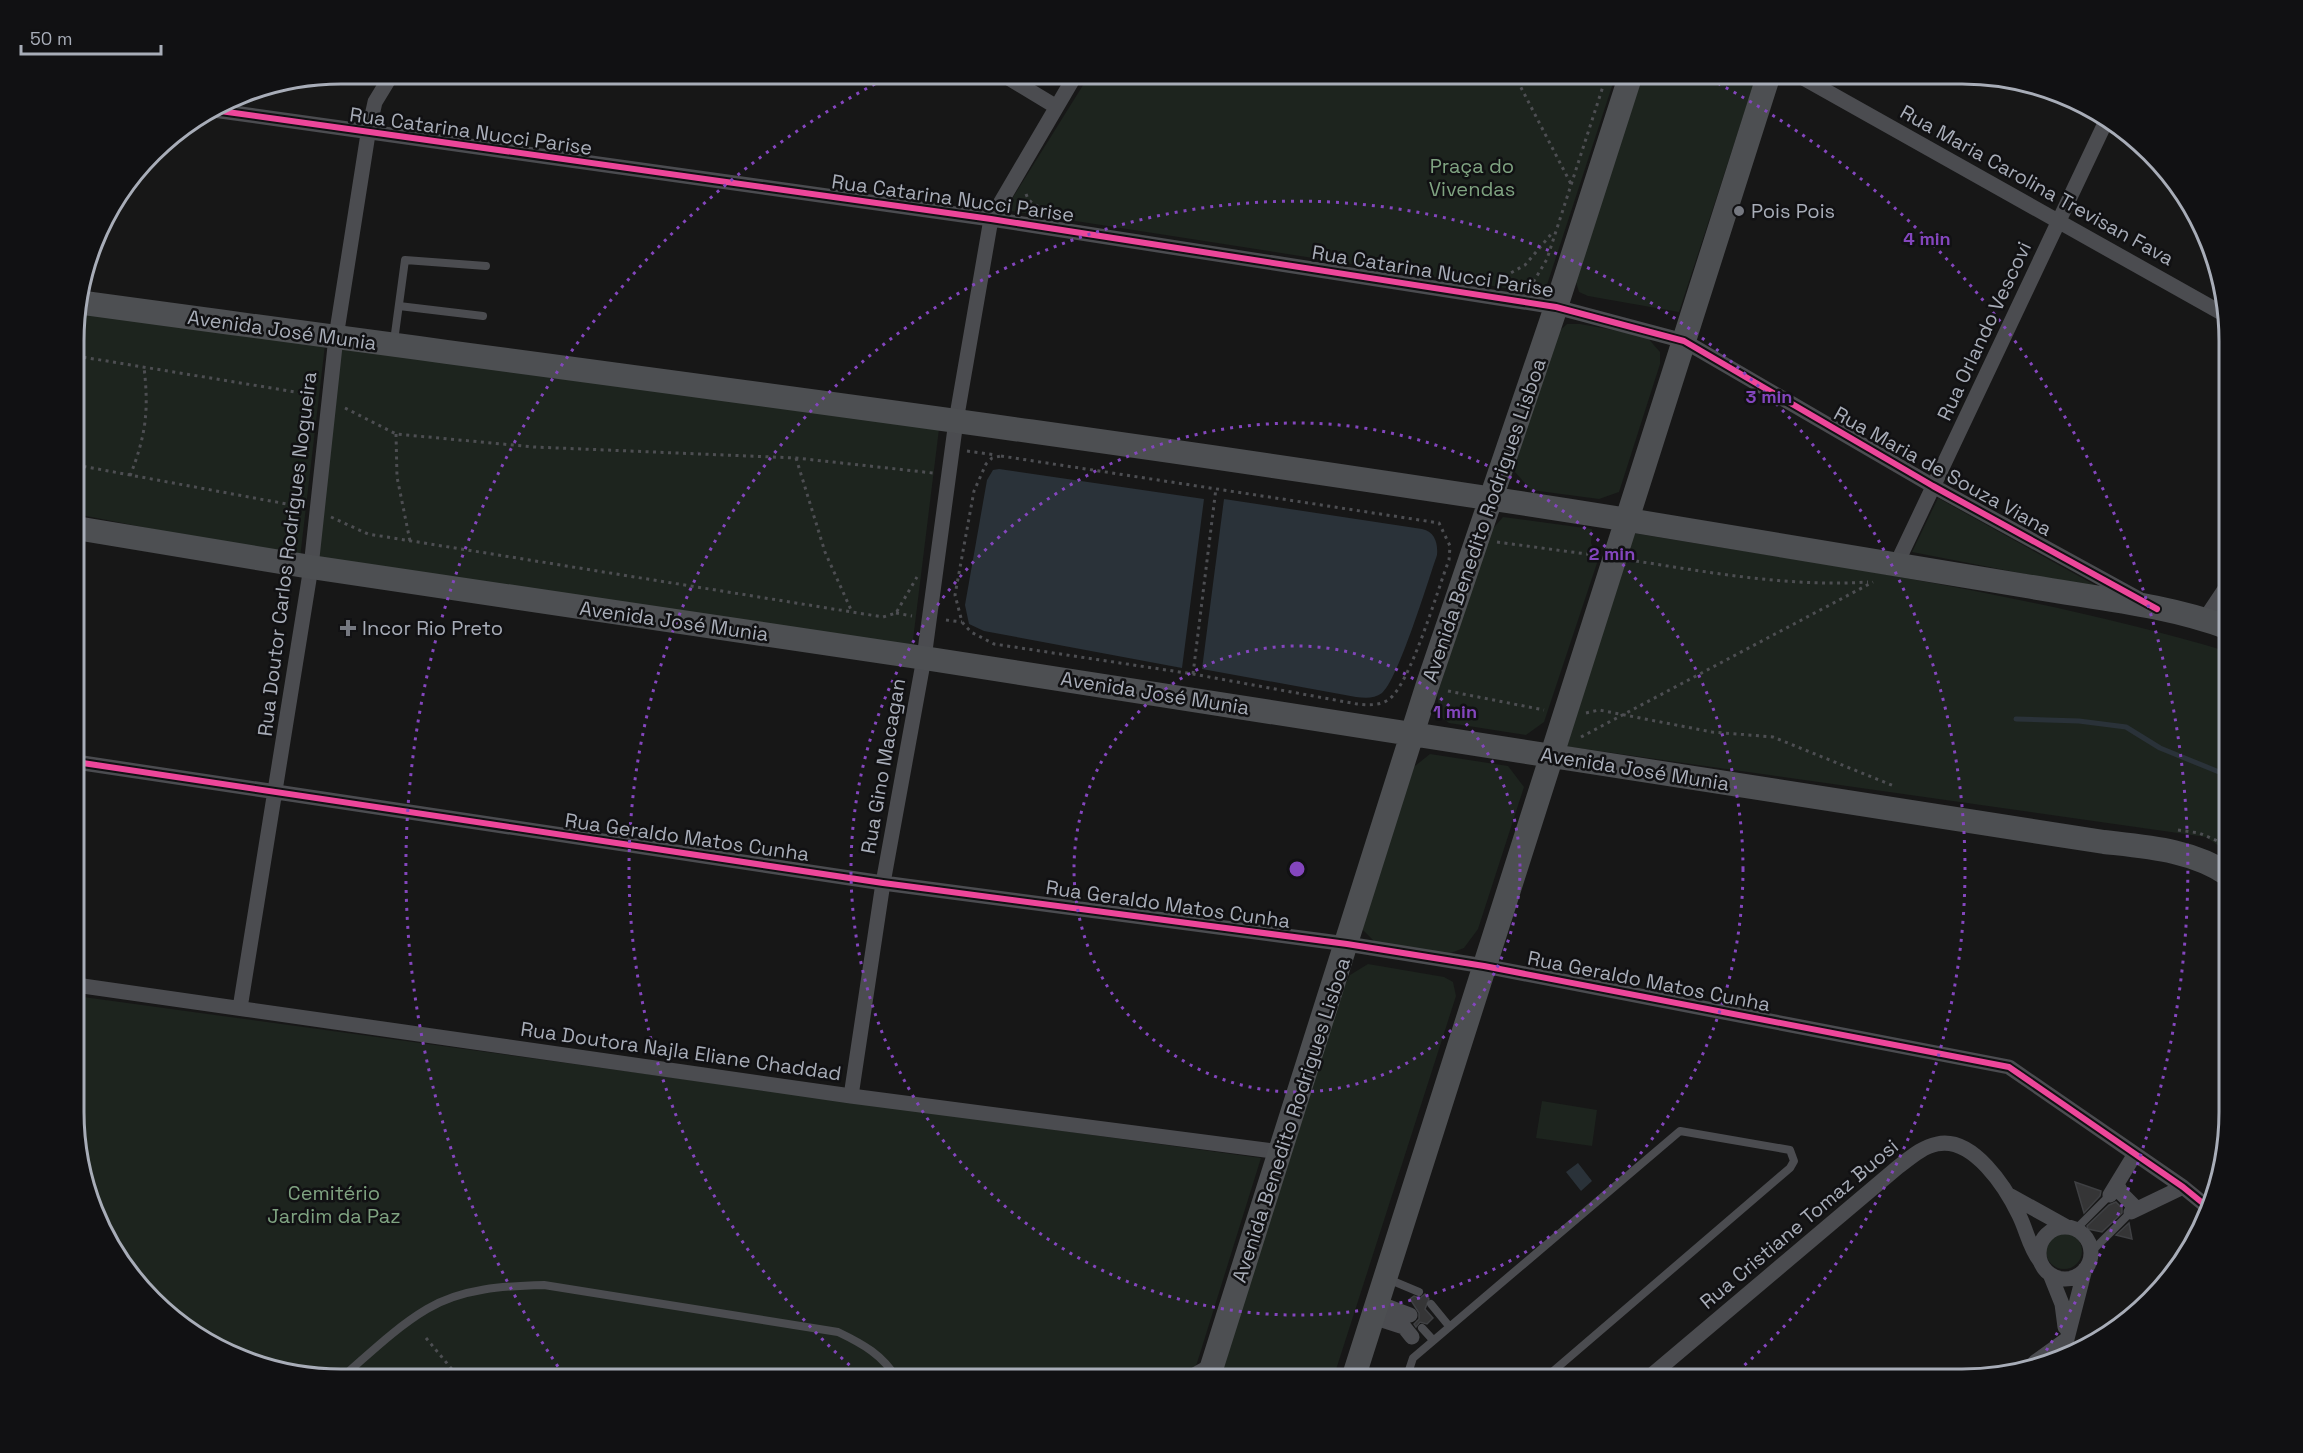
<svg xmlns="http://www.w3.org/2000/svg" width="2303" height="1453" font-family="'Space Grotesk',sans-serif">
  <rect width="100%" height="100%" fill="#171717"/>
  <path fill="#1d241e" d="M 1090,74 L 1616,74 L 1544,294 L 1005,210 Z
    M 1638,74 L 1757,74 L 1679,312 L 1588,296 L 1579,292 L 1573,272 Z
    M 76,311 L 325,345 L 300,558 L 76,514 Z
    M 1567,324 L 1580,324 L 1646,336 L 1660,352 L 1660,364 L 1619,492 L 1599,499 L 1531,490 L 1515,472 L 1516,463 L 1554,336 Z
    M 341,347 L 939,429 L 912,648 L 318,561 Z
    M 1938,498 L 2102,589 L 1912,552 Z
    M 1503,517 L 1592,529 L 1591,543 L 1598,560 L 1544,722 L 1526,735 L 1449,723 L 1441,717 L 1437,695 L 1490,532 Z
    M 1633,533 C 1833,566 2035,594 2229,652 L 2229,853 L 2206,837 L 1564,746 Z
    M 1430,754 L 1508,766 L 1524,787 L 1478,929 L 1464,948 L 1448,954 L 1375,942 L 1362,929 L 1410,770 Z
    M 1368,964 L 1444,977 L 1453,982 L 1456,996 L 1333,1379 L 1218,1379 L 1343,989 L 1350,975 Z
    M 76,996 L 1261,1158 L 1192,1379 L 341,1379 L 271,1370 L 193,1335 L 118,1260 L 76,1147 Z
    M 1542,1101 L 1597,1110 L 1592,1146 L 1536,1138 Z
    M2046 1251a18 18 0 1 1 36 0a18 18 0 1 1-36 0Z"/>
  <path fill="#2a3239" d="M 999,469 L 1204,499 L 1182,668 L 984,631 L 969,624 L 965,605 L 987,480 L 993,470 Z
    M 1224,499 L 1422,529 C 1435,532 1438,543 1437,555 C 1428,581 1398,680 1382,693 C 1374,699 1365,698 1356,697 L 1202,669 Z
    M 1578,1163 L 1592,1181 L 1581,1191 L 1566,1172 Z"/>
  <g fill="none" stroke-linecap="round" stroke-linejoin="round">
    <path stroke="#2a3239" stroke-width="5" d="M 2016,719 L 2079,721 L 2126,727 L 2160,748 L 2229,776"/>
  </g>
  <path fill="#353536" stroke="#3f4043" stroke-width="1.5" d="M 2075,1182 L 2101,1191 L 2100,1196 L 2084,1213 Z
    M 2116,1202 L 2122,1208 L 2122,1213 L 2102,1232 L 2088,1229 L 2087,1226 L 2109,1205 Z
    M 2129,1223 L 2132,1239 L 2116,1235 Z
    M 1425,1294 L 1429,1299 L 1425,1309 L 1433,1318 L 1427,1324 L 1420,1322 L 1416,1327 L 1414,1324 L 1419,1319 L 1419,1313 L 1410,1299 L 1414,1296 L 1420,1298 Z"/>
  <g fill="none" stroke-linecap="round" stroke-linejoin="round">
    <path stroke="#4d4e52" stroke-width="3" stroke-dasharray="3 4.5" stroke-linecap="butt" d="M 1514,74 L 1571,184
      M 1026,194 C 1030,205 1038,207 1049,209
      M 1498,280 L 1525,265 L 1553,232
      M 1526,284 L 1534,281 L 1547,259 L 1607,74
      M 76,356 L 314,395
      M 345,408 L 396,434 L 534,447 L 796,458 L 933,473
      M 396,434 L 397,477 L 410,541
      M 967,451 L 996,455
      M 1001,456 L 1439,523 L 1450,546 L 1449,560 C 1438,588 1410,686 1388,700 C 1379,706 1367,705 1357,704 L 1193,674 L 994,644 L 971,632 L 962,622 L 955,595 L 974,491 L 986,464 L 992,458 Z
      M 796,458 L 825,552 L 852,612
      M 76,465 L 303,507
      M 130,476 C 146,435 149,411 144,367
      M 331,517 L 368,534 L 883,617 L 896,613 L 917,577
      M 1497,542 L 1594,555
      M 1636,561 C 1713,573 1790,587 1868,582
      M 896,613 L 912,616
      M 946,620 L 962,622
      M 1193,674 L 1216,488
      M 1448,691 L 1544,710
      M 1586,713 L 1599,710 L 1712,732 L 1773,737 L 1894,786
      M 1581,737 L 1873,582
      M 2178,830 L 2199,833 L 2229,846
      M 426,1338 L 460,1379"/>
    <path stroke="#4b4c50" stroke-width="8" d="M 399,306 L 483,316
      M 394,341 L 405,260 L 486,266
      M 2076,1229 L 2110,1195
      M 2091,1252 L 2131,1212
      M 1388,1279 L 1419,1292
      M 1431,1304 L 1449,1326
      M 1422,1328 L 1433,1340
      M 340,1379 C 367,1356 395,1328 427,1309 C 462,1288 505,1286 544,1285 L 838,1332 C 863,1344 883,1355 897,1379
      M 1180,1379 L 1205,1365
      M 1406,1379 L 1413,1358 L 1680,1131 L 1790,1150 L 1794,1161 L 1790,1168 L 1544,1379"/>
    <path stroke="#4b4c50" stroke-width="15" d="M 1002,74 L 1055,106
      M 1796,74 L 2227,316
      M 213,110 L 991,219 L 1556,307 L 1684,341 L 1933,486 L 2139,599
      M 1897,563 L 2108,117
      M 2205,619 L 2229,583
      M 76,762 L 883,883 L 1347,944 L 1484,966 L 2009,1067 L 2183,1187 L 2210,1209
      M 76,985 L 851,1096 L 1281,1152
      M 240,1008 L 311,567 L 336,337 L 368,134 L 375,102 L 392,74
      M 851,1096 L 883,883 L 924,658 L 956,421 L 991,219 L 1076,74
      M 2117,1184 L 2122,1194 L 2137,1209
      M 2110,1195 L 2135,1154
      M 2011,1196 L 2067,1227
      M 2131,1212 L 2183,1187
      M2039 1253a26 26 0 1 1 52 0a26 26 0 1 1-52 0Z
      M 2050,1274 L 2062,1304 L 2065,1327
      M 1378,1303 L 1410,1315
      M 1373,1317 L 1404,1327 L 1412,1337
      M 2035,1362 L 2067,1339 L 2085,1269
      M 1647,1379 L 1898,1167 C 1910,1158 1922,1147 1937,1144 C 1973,1136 2006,1188 2019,1215 C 2027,1231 2029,1247 2040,1261"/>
    <path stroke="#4d4f52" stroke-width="24" d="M 77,302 C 590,372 1104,437 1616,518 C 1752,540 1889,562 2026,586 C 2093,598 2165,604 2229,628
      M 76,528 L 311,567 L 924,658 L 2104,842 C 2148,847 2192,850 2229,875
      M 1208,1379 L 1427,687 L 1556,307 L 1631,74
      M 1353,1379 L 1769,74"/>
    <defs>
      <path id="cycleway" d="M 213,110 L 991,219 L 1556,307 L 1684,341 L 1933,486 L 2157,609
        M 76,762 L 883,883 L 1347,944 L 1484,966 L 2009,1067 L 2183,1187 L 2210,1209"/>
    </defs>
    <use href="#cycleway" stroke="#111113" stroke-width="10"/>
    <use href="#cycleway" stroke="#ed469a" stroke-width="6"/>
  </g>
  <g fill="none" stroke="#8446be" stroke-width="3" stroke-dasharray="3 6">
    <circle cx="1297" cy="869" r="223"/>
    <circle cx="1297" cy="869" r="446"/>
    <path d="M863 1377A668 668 0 1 1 1731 1377"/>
    <path d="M563 1374A891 891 0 0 1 892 75M1702 75A891 891 0 0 1 2044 1354"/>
  </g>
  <g fill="#757880" stroke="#111113" stroke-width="2">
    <circle cx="1739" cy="211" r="6"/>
    <path d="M345 619h6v6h6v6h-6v6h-6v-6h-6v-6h6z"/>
  </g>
  <g text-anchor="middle" stroke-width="5" stroke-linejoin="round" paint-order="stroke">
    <g font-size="20" fill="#a8adb8" stroke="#111113">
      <text transform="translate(471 131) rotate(8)" y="7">Rua Catarina Nucci Parise</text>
      <text transform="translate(2037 185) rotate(29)" y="7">Rua Maria Carolina Trevisan Fava</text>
      <text transform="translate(953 198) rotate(8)" y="7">Rua Catarina Nucci Parise</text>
      <text transform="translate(1433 271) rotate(9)" y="7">Rua Catarina Nucci Parise</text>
      <text transform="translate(282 330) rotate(8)" y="7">Avenida José Munia</text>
      <text transform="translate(1984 331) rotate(-65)" y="7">Rua Orlando Vescovi</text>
      <text transform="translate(1943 471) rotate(29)" y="7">Rua Maria de Souza Viana</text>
      <text transform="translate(1484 520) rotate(-71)" y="7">Avenida Benedito Rodrigues Lisboa</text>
      <text transform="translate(287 554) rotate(-83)" y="7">Rua Doutor Carlos Rodrigues Nogueira</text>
      <text transform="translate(674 621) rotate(8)" y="7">Avenida José Munia</text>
      <text transform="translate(1155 693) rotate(9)" y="7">Avenida José Munia</text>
      <text transform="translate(883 766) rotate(-80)" y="7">Rua Gino Macagan</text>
      <text transform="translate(1635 769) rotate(9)" y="7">Avenida José Munia</text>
      <text transform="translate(687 837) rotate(8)" y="7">Rua Geraldo Matos Cunha</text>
      <text transform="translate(1168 904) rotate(8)" y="7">Rua Geraldo Matos Cunha</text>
      <text transform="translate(1649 981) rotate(11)" y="7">Rua Geraldo Matos Cunha</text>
      <text transform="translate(681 1051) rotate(8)" y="7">Rua Doutora Najla Eliane Chaddad</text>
      <text transform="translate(1291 1120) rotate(-72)" y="7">Avenida Benedito Rodrigues Lisboa</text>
      <text transform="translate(1799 1224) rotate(-40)" y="7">Rua Cristiane Tomaz Buosi</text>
    </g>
    <g font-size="20" fill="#7fa381" stroke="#111113">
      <text x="1472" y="173">Praça do<tspan x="1472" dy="23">Vivendas</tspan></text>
      <text x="334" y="1200">Cemitério<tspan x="334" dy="23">Jardim da Paz</tspan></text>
    </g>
    <g font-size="20" fill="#a8adb8" stroke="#111113" text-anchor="start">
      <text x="1751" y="218">Pois Pois</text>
      <text x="362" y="635">Incor Rio Preto</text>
    </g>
  </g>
  <path d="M0 0H2303V1453H0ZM341 84H1962A257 257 0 0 1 2219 341V1112A257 257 0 0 1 1962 1369H341A257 257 0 0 1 84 1112V341A257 257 0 0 1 341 84Z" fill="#111113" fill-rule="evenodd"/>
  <path fill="none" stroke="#a8adb8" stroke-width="3" d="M341 84H1962A257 257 0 0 1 2219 341V1112A257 257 0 0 1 1962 1369H341A257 257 0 0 1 84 1112V341A257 257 0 0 1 341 84Z"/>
  <circle cx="1297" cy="869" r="9" fill="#8446be" stroke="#111113" stroke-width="3"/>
  <g font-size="18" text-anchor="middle" font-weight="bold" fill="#8446be" stroke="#111113" stroke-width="5" stroke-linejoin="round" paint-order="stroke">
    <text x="1927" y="245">4 min</text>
    <text x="1769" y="403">3 min</text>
    <text x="1612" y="560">2 min</text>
    <text x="1455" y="718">1 min</text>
  </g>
  <path d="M21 45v9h140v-9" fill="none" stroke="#a8adb8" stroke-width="3"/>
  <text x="30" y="45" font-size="18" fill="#a8adb8" stroke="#111113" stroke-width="4.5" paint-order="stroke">50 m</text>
</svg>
